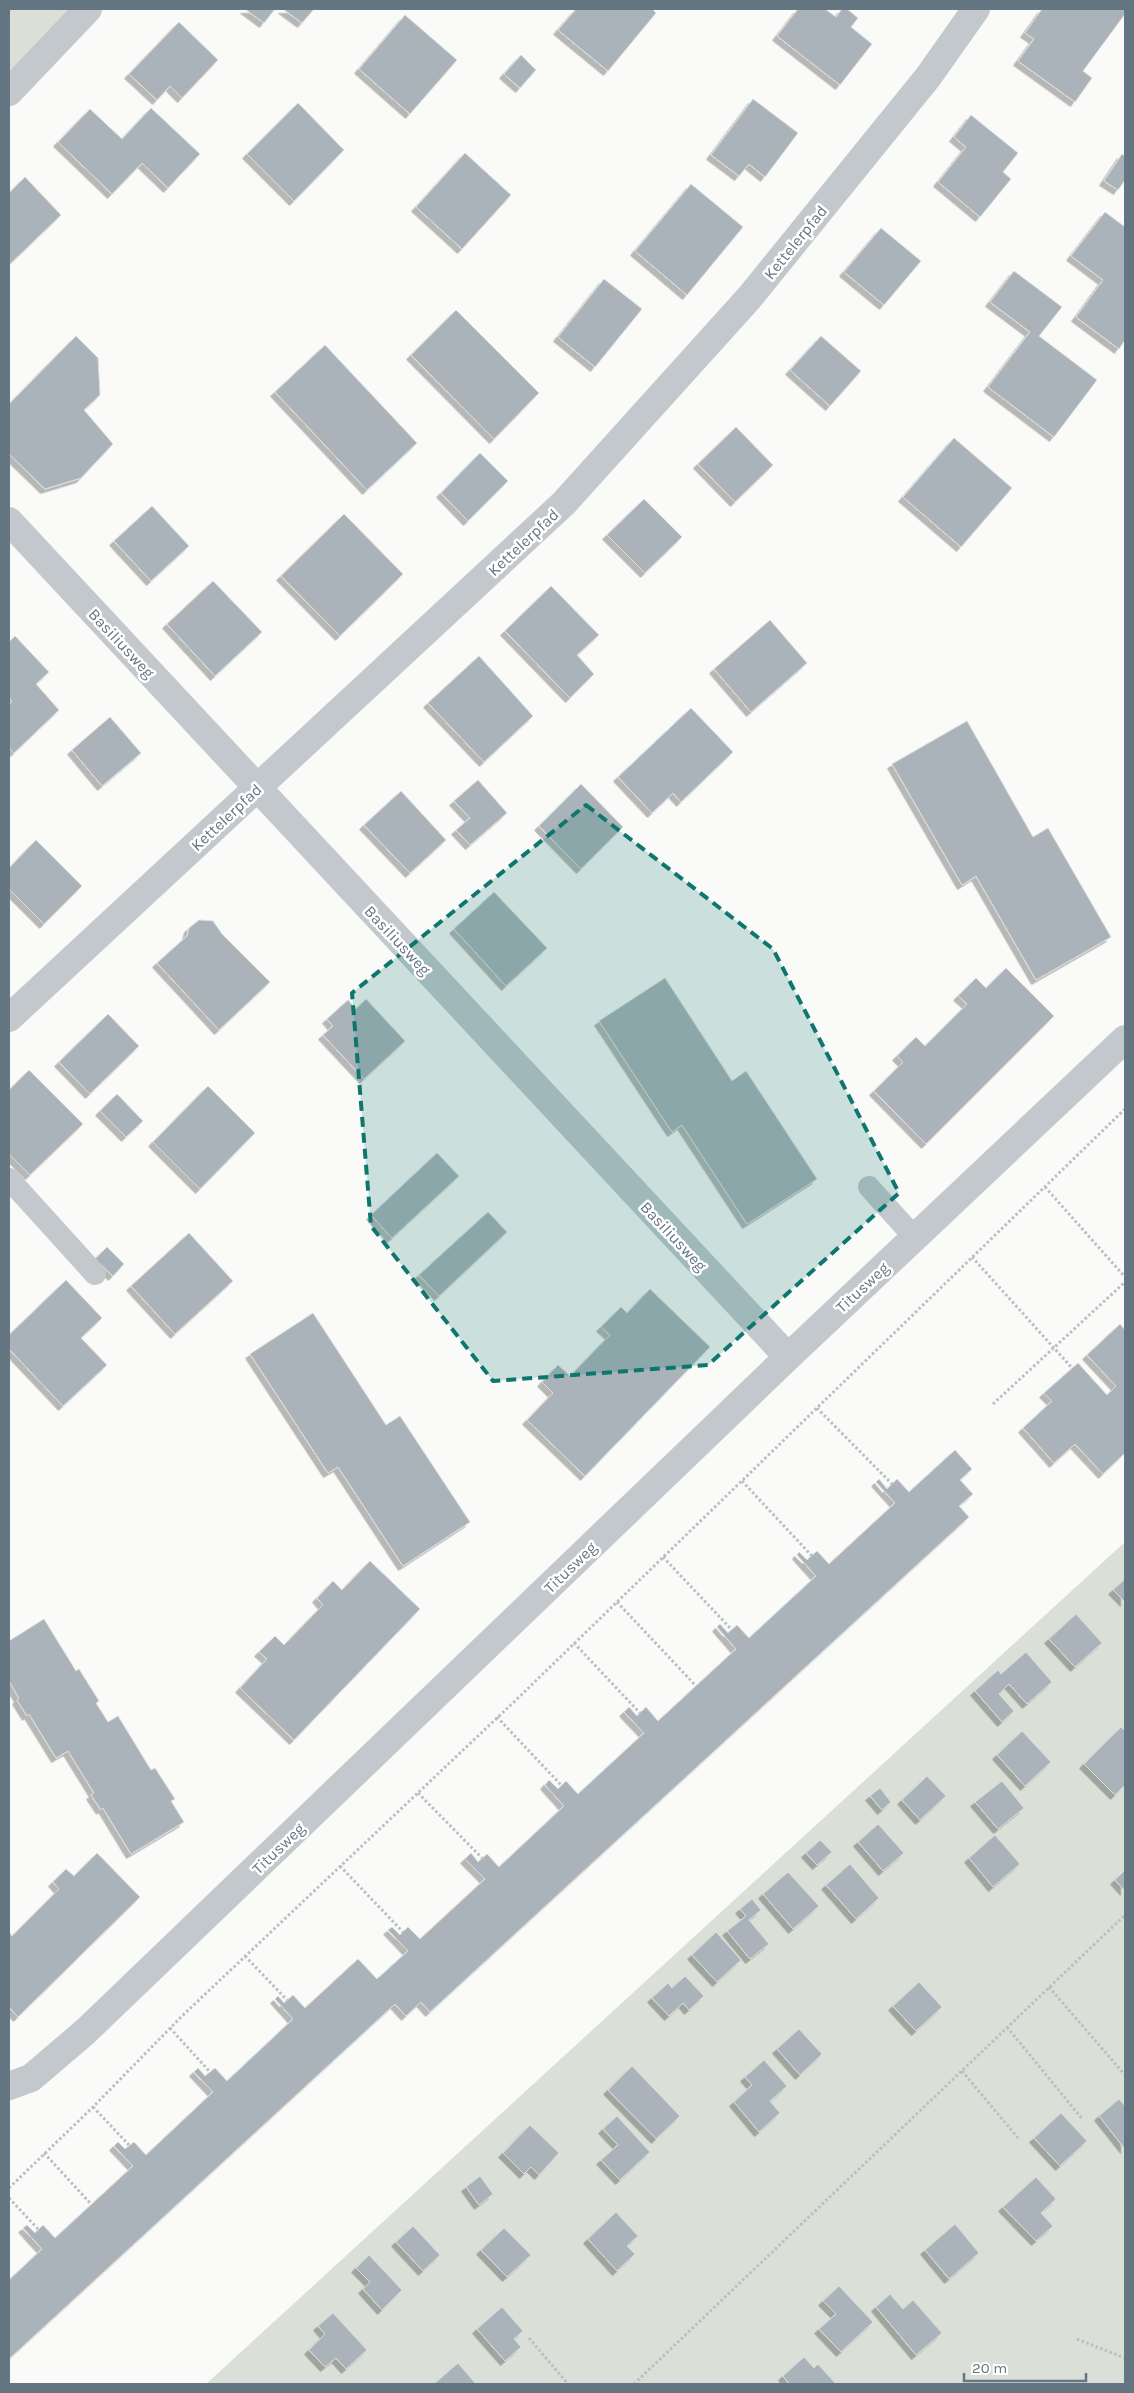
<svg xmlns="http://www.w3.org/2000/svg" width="1134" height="2393" font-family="Karla,sans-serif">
  <defs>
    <filter id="shadow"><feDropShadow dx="-4.5" dy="4.5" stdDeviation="0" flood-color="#0004"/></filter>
  </defs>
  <rect width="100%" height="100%" fill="#fafaf8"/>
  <path fill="#dadfd7" d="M 9,9 L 72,9 L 9,76 Z
    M 1125,1542 L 1125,2384 L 206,2384 Z"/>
  <path fill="#aab3b9" stroke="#dcdcda" filter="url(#shadow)" d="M 245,9 L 275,9 L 264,23 Z
    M 283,9 L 314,9 L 302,23 Z
    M 576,9 L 652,9 L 656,13 L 608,71 L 558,30 Z
    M 798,9 L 825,9 L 836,17 L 842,9 L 847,9 L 858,18 L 851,27 L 872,44 L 840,85 L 777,36 Z
    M 1042,9 L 1125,9 L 1125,14 L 1083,71 L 1092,78 L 1075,102 L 1018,61 L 1034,39 L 1025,33 Z
    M 405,15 L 457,60 L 410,114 L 359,69 Z
    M 179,22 L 218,60 L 182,98 L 170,86 L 157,100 L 129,74 Z
    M 521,55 L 536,70 L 520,88 L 504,74 Z
    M 753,99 L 798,133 L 765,177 L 749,164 L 739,176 L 711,155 Z
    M 298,103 L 344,150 L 294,201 L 247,154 Z
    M 151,108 L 200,154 L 168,188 L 142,163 L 112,194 L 58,142 L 90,109 L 122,139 Z
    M 971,115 L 1018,153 L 1003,172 L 1011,179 L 980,217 L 938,182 L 966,147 L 954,137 Z
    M 465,153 L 511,195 L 462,249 L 416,207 Z
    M 1122,154 L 1125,156 L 1125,180 L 1118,190 L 1104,181 Z
    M 25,177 L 61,215 L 9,265 L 9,193 Z
    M 691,184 L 743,227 L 687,295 L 635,251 Z
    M 1105,212 L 1125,227 L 1125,340 L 1119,349 L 1076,317 L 1103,280 L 1071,256 Z
    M 881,228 L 921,261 L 884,305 L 844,272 Z
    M 1014,271 L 1062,307 L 1039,336 L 1097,380 L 1054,437 L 988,387 L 1030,332 L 990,302 Z
    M 604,279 L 642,309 L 595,367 L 558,337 Z
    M 456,310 L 539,393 L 494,439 L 411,355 Z
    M 76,336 L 98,358 L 100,395 L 84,410 L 113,444 L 81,478 L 45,489 L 9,454 L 9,404 Z
    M 821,336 L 861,371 L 830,406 L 790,370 Z
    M 325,345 L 417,443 L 367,490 L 275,392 Z
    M 736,427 L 773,465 L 735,502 L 698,464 Z
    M 954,438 L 1012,488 L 961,547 L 903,497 Z
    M 480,453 L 508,481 L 468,521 L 441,493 Z
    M 644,499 L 682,537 L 645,573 L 607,535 Z
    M 152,506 L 189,546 L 151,581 L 114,541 Z
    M 344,514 L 403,574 L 340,636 L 281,576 Z
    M 213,581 L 262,632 L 215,676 L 167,624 Z
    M 551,586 L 599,635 L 577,655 L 594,674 L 570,698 L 505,631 Z
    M 770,620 L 807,663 L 751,712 L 714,669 Z
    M 15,636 L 49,672 L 36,684 L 59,710 L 14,753 L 9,748 L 9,705 L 12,701 L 9,697 L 9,642 Z
    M 479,656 L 533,716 L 484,762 L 428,703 Z
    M 691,708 L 733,752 L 681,802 L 673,793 L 652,813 L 618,777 Z
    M 110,717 L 141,753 L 102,786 L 72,750 Z
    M 967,721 L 1033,837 L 1048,828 L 1111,937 L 1036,980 L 976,876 L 962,885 L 892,764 Z
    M 478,780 L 507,813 L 470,845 L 456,830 L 470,818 L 454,801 Z
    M 581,784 L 623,827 L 581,869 L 539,826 Z
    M 401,791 L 446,840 L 410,873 L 364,825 Z
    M 36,840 L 82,886 L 44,924 L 9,889 L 9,868 Z
    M 494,892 L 547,948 L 506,986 L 454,929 Z
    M 199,920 L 213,921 L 222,934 L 270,982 L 219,1030 L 157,963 L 187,936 L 189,928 Z
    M 1006,968 L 1054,1016 L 926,1144 L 874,1091 L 903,1062 L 897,1056 L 916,1037 L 925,1046 L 967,1004 L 958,996 L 976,978 L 986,988 Z
    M 665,978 L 732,1081 L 746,1071 L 817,1179 L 747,1224 L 682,1125 L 672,1132 L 599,1021 Z
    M 366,999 L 405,1041 L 364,1079 L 323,1035 L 333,1026 L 327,1019 L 348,1000 L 356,1009 Z
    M 108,1014 L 139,1046 L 90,1094 L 59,1062 Z
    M 29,1070 L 83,1124 L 30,1175 L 9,1154 L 9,1090 Z
    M 208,1086 L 255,1133 L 200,1189 L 153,1142 Z
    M 117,1094 L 143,1121 L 126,1137 L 100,1111 Z
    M 437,1153 L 459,1176 L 392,1238 L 371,1215 Z
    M 488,1212 L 507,1232 L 439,1296 L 419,1275 Z
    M 189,1233 L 233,1281 L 175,1334 L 131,1286 Z
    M 107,1247 L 124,1264 L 113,1276 L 95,1259 Z
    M 66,1280 L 102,1318 L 81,1338 L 107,1365 L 63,1406 L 9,1349 L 9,1335 Z
    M 650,1289 L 710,1347 L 585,1476 L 527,1420 L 553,1393 L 542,1382 L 558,1365 L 570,1376 L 610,1335 L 601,1327 L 621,1307 L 627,1313 Z
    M 313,1313 L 386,1425 L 400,1416 L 470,1522 L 403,1566 L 338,1467 L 328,1473 L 250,1354 Z
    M 1120,1324 L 1125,1330 L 1125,1453 L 1103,1474 L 1075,1444 L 1054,1463 L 1023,1428 L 1052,1401 L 1044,1393 L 1078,1363 L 1107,1395 L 1116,1386 L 1087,1355 Z
    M 955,1450 L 972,1469 L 960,1480 L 973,1494 L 959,1506 L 969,1517 L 430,2012 L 421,2002 L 406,2016 L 395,2004 L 9,2359 L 9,2280 L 42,2249 L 23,2228 L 27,2225 L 35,2233 L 43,2225 L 55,2238 L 133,2166 L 114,2146 L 118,2142 L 125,2149 L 134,2142 L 146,2155 L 213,2092 L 194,2072 L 198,2068 L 205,2076 L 215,2068 L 227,2081 L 293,2019 L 275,1999 L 278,1996 L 284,2003 L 293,1995 L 305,2008 L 358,1959 L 377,1979 L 408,1951 L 388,1930 L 392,1927 L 400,1935 L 408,1927 L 420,1939 L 485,1879 L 465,1859 L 471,1853 L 478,1862 L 487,1854 L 499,1867 L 564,1806 L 545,1785 L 549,1780 L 558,1789 L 566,1781 L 578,1794 L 644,1733 L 624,1712 L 629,1707 L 637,1716 L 646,1707 L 658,1721 L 736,1649 L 717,1627 L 720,1624 L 728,1633 L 737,1625 L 749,1638 L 816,1576 L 797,1555 L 799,1552 L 807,1560 L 817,1551 L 829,1564 L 895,1503 L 876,1482 L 879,1479 L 887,1489 L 897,1479 L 909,1492 Z
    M 370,1561 L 420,1609 L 294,1740 L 240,1688 L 267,1659 L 259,1652 L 275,1636 L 284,1645 L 323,1605 L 317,1598 L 333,1581 L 342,1590 Z
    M 1125,1579 L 1125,1602 L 1113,1590 Z
    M 1076,1614 L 1102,1643 L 1075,1667 L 1049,1639 Z
    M 44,1619 L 76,1671 L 79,1669 L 99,1701 L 96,1703 L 108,1722 L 118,1716 L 151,1770 L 155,1768 L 175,1799 L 171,1801 L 184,1822 L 131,1854 L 103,1808 L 101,1810 L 91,1795 L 94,1793 L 68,1751 L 56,1758 L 29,1714 L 27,1716 L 17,1700 L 19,1698 L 9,1681 L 9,1641 Z
    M 1026,1652 L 1052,1682 L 1027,1704 L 1009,1684 L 999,1694 L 1014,1711 L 1002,1722 L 975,1691 L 998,1670 L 1001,1674 Z
    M 1121,1727 L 1125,1731 L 1125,1785 L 1115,1795 L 1084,1764 Z
    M 1022,1731 L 1051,1762 L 1025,1786 L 997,1755 Z
    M 927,1776 L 946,1796 L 920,1820 L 902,1800 Z
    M 1002,1781 L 1024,1808 L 998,1829 L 975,1802 Z
    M 880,1788 L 891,1802 L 882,1810 L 870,1796 Z
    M 878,1824 L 904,1853 L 883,1871 L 858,1842 Z
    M 995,1835 L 1020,1864 L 993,1887 L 969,1858 Z
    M 820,1840 L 832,1852 L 817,1865 L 806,1853 Z
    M 97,1853 L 140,1897 L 18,2017 L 9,2007 L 9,1932 L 12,1936 L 59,1889 L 53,1882 L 66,1869 L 74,1876 Z
    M 850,1864 L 879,1898 L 856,1919 L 826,1885 Z
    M 1124,1871 L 1125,1872 L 1125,1891 L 1115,1880 Z
    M 788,1872 L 819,1906 L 793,1929 L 763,1894 Z
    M 752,1899 L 761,1910 L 749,1920 L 769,1944 L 750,1959 L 727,1931 L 746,1916 L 740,1909 Z
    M 716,1932 L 741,1960 L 717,1982 L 692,1955 Z
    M 685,1976 L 704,1996 L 689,2010 L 683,2003 L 669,2016 L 652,1998 L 668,1983 L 672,1988 Z
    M 919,1982 L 942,2007 L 916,2031 L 893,2006 Z
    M 799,2029 L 822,2054 L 800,2075 L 777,2049 Z
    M 764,2060 L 787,2086 L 770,2101 L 780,2113 L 759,2132 L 734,2102 L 752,2085 L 745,2077 Z
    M 632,2066 L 680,2116 L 656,2139 L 608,2090 Z
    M 1119,2099 L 1125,2106 L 1125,2149 L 1099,2116 Z
    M 1061,2113 L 1087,2141 L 1060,2166 L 1034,2138 Z
    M 617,2116 L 650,2152 L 620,2180 L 601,2160 L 618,2145 L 603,2129 Z
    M 530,2125 L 559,2153 L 539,2175 L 531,2167 L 524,2174 L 503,2153 Z
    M 480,2176 L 493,2194 L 479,2205 L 466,2187 Z
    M 1036,2177 L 1056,2199 L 1041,2213 L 1053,2226 L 1036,2241 L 1003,2207 Z
    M 616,2212 L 638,2236 L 627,2246 L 635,2254 L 617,2271 L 588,2239 Z
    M 955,2224 L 979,2253 L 949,2279 L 925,2250 Z
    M 413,2226 L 440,2255 L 423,2271 L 396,2242 Z
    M 504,2228 L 531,2255 L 507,2277 L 481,2250 Z
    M 369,2255 L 402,2290 L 382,2310 L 363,2289 L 370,2282 L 356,2268 Z
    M 839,2286 L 873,2322 L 841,2352 L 819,2329 L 836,2314 L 823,2301 Z
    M 890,2294 L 903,2309 L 913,2300 L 942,2333 L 916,2355 L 876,2307 Z
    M 502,2307 L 523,2331 L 514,2339 L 521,2347 L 505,2361 L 477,2329 Z
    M 333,2313 L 367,2350 L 346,2369 L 336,2358 L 325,2367 L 309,2350 L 325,2334 L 318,2326 Z
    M 804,2357 L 814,2368 L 818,2364 L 836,2384 L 789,2384 L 783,2376 Z
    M 458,2363 L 476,2384 L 434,2384 Z"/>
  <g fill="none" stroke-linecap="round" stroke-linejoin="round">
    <path stroke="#bbbfc2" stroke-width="3" stroke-dasharray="2.5 2.5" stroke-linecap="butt" d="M 1045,1187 L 1125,1277
      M 972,1257 L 1072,1368
      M 993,1404 L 1125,1282
      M 817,1408 L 892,1484
      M 742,1481 L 812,1556
      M 663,1557 L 732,1630
      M 617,1602 L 696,1686
      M 574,1643 L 640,1713
      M 497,1717 L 562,1786
      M 418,1793 L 482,1858
      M 340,1866 L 403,1932
      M 245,1956 L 287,2000
      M 1049,1987 L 1125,2075
      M 1007,2027 L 1083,2120
      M 170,2028 L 210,2072
      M 962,2071 L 1018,2138
      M 93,2107 L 129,2145
      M 44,2153 L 91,2204
      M 9,2188 L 93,2107 L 181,2017 L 515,1701 L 1125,1109
      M 9,2198 L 38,2229
      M 529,2338 L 568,2384
      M 1077,2339 L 1125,2358
      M 634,2384 L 1125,1915"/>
    <path stroke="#c3c8cc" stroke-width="22" d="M 9,1179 L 95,1274
      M 869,1187 L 915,1238"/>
    <path stroke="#c3c8cc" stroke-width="28" d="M 9,92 L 88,9
      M 9,521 L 788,1357
      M 9,1018 L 564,503 L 749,298 L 928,77 L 976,9
      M 9,2086 L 31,2078 L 86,2031 L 788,1357 L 1125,1039"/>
  </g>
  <path fill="#0f766e" fill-opacity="0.2" stroke="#0f766e" stroke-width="4" stroke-dasharray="10 6" stroke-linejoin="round" d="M 586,805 L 773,949 L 899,1193 L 708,1365 L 493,1381 L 371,1226 L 352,993 Z"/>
  <g text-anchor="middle" stroke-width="5" stroke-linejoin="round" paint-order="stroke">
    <g font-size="16" fill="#657683" stroke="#fff">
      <text transform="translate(795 242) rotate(-51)" y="6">Kettelerpfad</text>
      <text transform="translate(523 542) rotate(-43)" y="6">Kettelerpfad</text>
      <text transform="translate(122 643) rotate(47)" y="6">Basiliusweg</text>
      <text transform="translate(226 817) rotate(-43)" y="6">Kettelerpfad</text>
      <text transform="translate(398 940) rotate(47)" y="6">Basiliusweg</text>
      <text transform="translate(674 1236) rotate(47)" y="6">Basiliusweg</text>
      <text transform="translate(862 1287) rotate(-43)" y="6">Titusweg</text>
      <text transform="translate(570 1567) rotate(-44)" y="6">Titusweg</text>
      <text transform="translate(278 1848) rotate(-44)" y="6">Titusweg</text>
    </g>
  </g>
  <rect width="1134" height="2393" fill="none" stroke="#657683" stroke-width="20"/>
  <path d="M964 2373v8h122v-8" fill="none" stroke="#657683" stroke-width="2.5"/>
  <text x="972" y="2373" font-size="15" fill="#657683" stroke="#ffffff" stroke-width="4" paint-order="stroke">20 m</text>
</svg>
